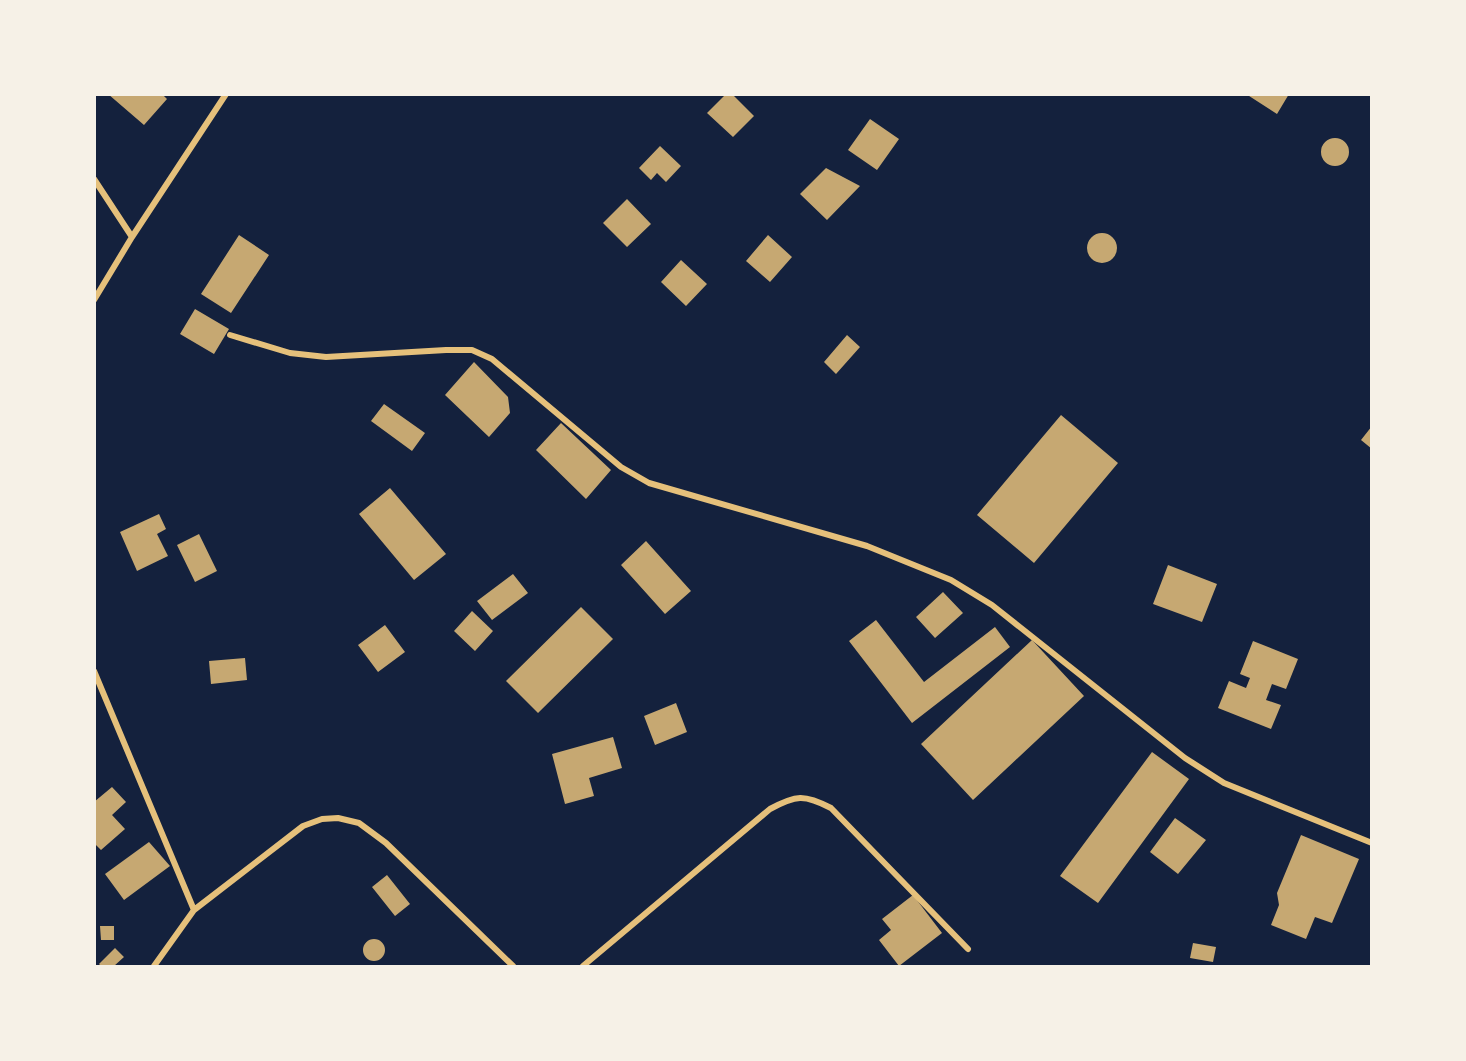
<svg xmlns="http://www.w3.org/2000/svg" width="1466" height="1061" font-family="'Source Sans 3',sans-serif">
  <rect width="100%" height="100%" fill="#14213d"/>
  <path fill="#c6a872" d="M 108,94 L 162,94 L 167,99 L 144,125 Z
    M 726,94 L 732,94 L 754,116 L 733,137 L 707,113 Z
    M 1246,94 L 1289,94 L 1277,114 Z
    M 870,119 L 899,139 L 877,170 L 848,150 Z
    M1321 152a14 14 0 1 1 28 0a14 14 0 1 1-28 0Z
    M 660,146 L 681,166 L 666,182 L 657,173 L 651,180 L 639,168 Z
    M 826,168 L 860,186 L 827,220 L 800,194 Z
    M 627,199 L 651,224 L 627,247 L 603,223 Z
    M1087 248a15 15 0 1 1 30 0a15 15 0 1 1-30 0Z
    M 239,235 L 269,255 L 231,313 L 201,294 Z
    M 768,235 L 792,257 L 770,282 L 746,261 Z
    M 681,260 L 707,284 L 686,306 L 661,282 Z
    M 195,309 L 229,329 L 214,354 L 180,334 Z
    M 847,335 L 860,347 L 836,374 L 824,362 Z
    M 474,362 L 508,397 L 510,413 L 489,437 L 445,395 Z
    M 384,404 L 425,433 L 412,451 L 371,421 Z
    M 1061,415 L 1118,463 L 1034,563 L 977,515 Z
    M 561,423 L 611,470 L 586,499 L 536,450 Z
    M 1372,426 L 1372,449 L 1361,440 Z
    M 390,488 L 446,554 L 414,580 L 359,514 Z
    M 159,514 L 166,529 L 157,534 L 168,556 L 137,571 L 120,532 Z
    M 199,534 L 217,571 L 195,582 L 177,545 Z
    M 646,541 L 691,591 L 665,614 L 621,565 Z
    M 1168,565 L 1217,584 L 1202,622 L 1153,604 Z
    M 513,574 L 528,593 L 492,620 L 477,601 Z
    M 943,592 L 963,613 L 935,638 L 916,617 Z
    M 581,607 L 613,639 L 538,713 L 506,681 Z
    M 472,611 L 493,631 L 475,651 L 454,631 Z
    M 876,620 L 924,682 L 995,627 L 1010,647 L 912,723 L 849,641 Z
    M 385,625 L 405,652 L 378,672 L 358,645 Z
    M 1032,640 L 1084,696 L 973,800 L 921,744 Z
    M 1253,641 L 1298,659 L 1286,689 L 1272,684 L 1266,700 L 1281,705 L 1271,729 L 1218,708 L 1229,681 L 1246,688 L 1250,678 L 1240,674 Z
    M 245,658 L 247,680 L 211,684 L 209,661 Z
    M 676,703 L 687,732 L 655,745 L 644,716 Z
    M 613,737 L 622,768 L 589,778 L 594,796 L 565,804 L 552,754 Z
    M 1152,752 L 1189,779 L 1098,903 L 1060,876 Z
    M 112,787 L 126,802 L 112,815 L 125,829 L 101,850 L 94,843 L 94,802 Z
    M 1175,818 L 1206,840 L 1178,874 L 1150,852 Z
    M 1301,835 L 1359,859 L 1332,923 L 1315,917 L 1306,939 L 1271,925 L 1279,905 L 1277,893 Z
    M 149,842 L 170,866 L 124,900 L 105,874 Z
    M 387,875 L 410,904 L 395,916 L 372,887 Z
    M 913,895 L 942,933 L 899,966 L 879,940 L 891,930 L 882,919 Z
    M 100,926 L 114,926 L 114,940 L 101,940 Z
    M363 950a11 11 0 1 1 22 0a11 11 0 1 1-22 0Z
    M 1193,943 L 1216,947 L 1213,962 L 1190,958 Z
    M 115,948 L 124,957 L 114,966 L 101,966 L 99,964 Z"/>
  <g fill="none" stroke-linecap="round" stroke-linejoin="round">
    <path stroke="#e5c07b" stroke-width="6" d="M 94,179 L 132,237 L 94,300
      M 132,237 L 226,94
      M 230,335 L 290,353 L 326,357 L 446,350 L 472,350 L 492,359 L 621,467 L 649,483 L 867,546 L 951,580 L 992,605 L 1185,758 L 1224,783 L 1372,843
      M 94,671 L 194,910
      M 154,966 L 194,910 L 303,826 L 322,819 L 338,818 L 359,823 L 386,843 L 513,966
      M 583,966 L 770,809 C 796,795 804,794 831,808 L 968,949"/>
  </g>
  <rect width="1466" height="1061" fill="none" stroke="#f6f1e7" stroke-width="192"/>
</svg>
